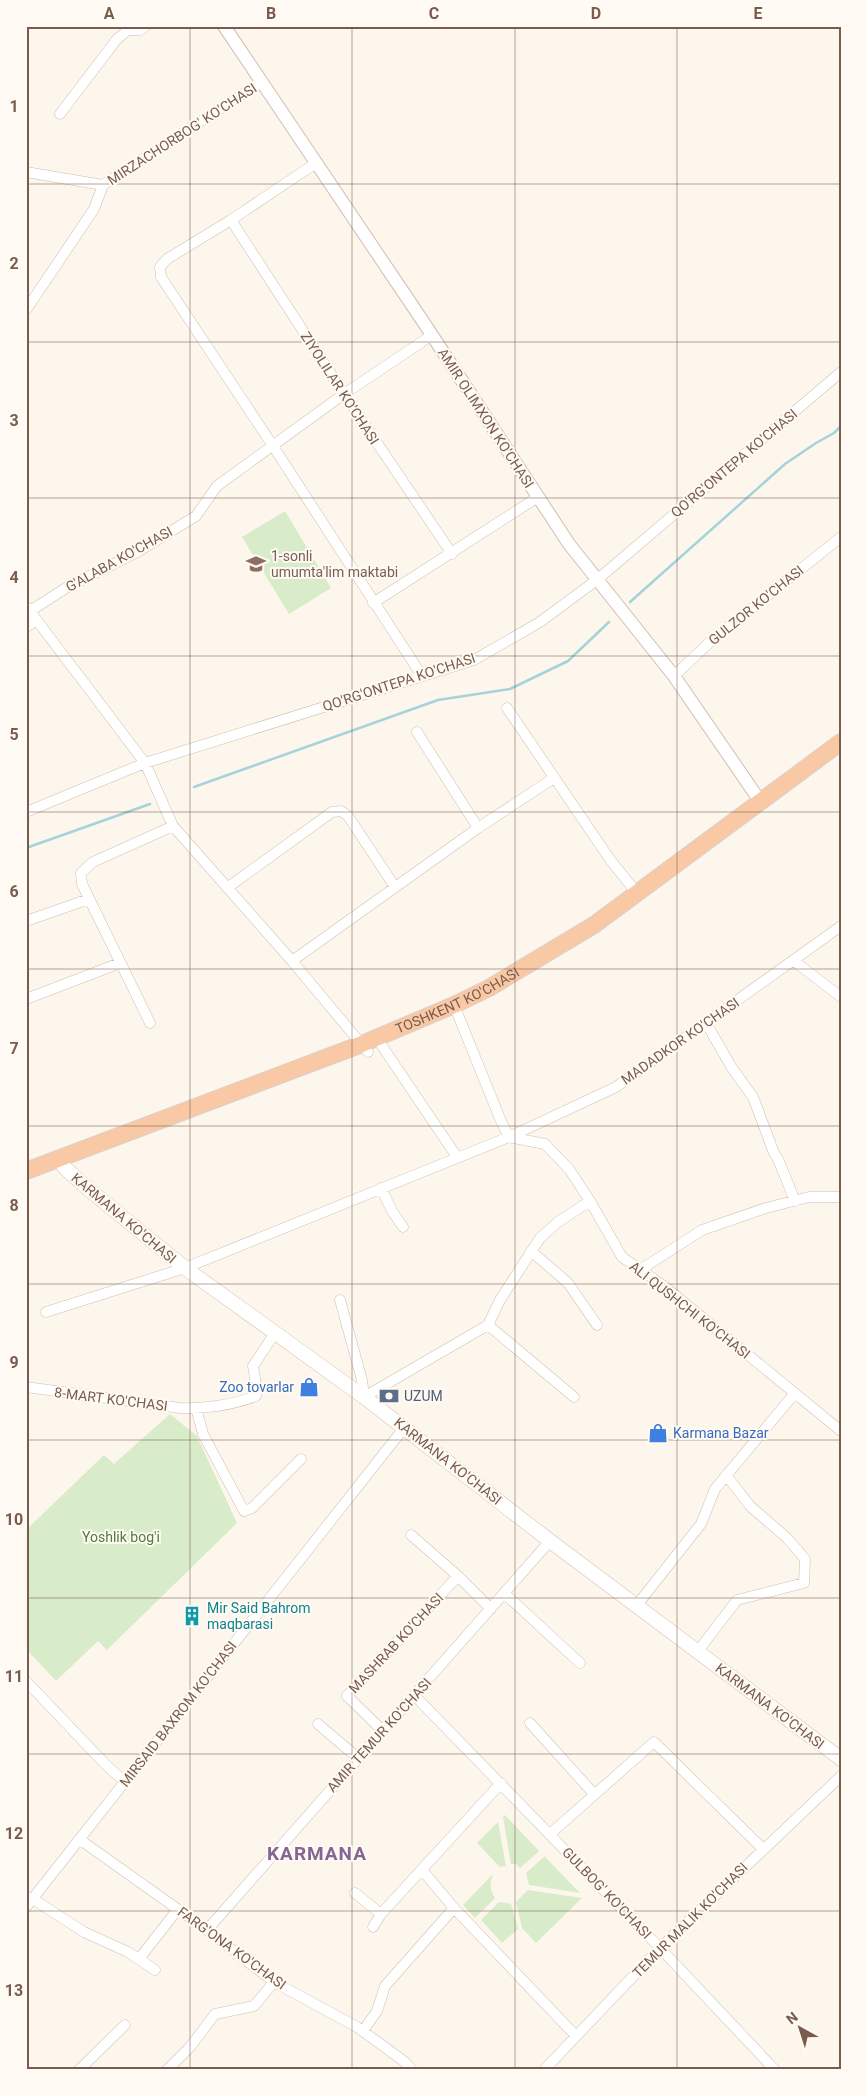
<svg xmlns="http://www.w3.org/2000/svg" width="867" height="2096" font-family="Roboto,sans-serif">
  <rect width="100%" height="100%" fill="#fdf6ec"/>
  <path fill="#d8ecc9" d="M 285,511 L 331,588 L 289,614 L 242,537 Z
    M 170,1414 L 197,1436 L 237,1523 L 107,1650 L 98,1641 L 56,1681 L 26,1649 L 26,1530 L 104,1455 L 114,1464 Z
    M 505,1815 L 539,1851 L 520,1868 L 516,1864 L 511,1864 L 503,1817 Z
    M 498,1822 L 506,1866 L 500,1867 L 477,1843 Z
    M 545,1856 L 545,1857 L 580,1893 L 529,1885 L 526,1873 Z
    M 493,1874 C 490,1884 489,1890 495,1898 L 475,1918 L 463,1905 Z
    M 528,1890 L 582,1898 L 536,1943 L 522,1928 L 516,1902 Z
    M 499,1902 L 511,1904 L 518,1929 L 502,1943 L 481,1920 Z"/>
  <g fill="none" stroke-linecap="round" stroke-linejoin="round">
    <path stroke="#a5d3da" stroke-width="2.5" d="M 630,602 L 785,464 L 816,443 L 834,433 L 841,426
      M 194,787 L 438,700 L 510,689 L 568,661 L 609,622
      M 26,848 L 150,804"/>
    <defs>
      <path id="minor" d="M 60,114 L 117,39 L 128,30 L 140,30 L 146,26
        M 316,163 L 231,220 L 167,259 L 160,267 L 161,277 L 273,446 L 422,676
        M 26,172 L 103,185
        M 231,220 L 344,394 L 452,554
        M 26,310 L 94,209 L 103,185 L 261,82
        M 373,603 L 538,497
        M 26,606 L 145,763 L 173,826 L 292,961 L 368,1052
        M 30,611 L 66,588 L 139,551 L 196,516 L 217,486 L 344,394 L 432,335
        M 26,627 L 37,620
        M 674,676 L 711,641 L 841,537
        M 507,708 L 611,861 L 637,893
        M 417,732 L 478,828
        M 26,812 L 145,763 L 474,660 L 540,622 L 598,579 L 841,372
        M 227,888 L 332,812 L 341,811 L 348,816 L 395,887
        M 26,921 L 89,899
        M 292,961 L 478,828 L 554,778
        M 794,961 L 841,997
        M 26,999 L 120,963
        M 454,1005 L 501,1121 L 509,1137
        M 150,1023 L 82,884 L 81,873 L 93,862 L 173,826
        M 706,1023 L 732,1068 L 753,1097 L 774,1153 L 778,1159 L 795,1201
        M 382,1046 L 457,1157
        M 509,1137 L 545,1144 L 569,1169 L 590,1201 L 622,1257 L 664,1286 L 841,1431
        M 381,1188 L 392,1211 L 403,1227
        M 531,1251 L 568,1283 L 597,1325
        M 640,1270 L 702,1230 L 766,1208 L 809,1197 L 841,1197
        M 340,1300 L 362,1380 L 364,1397 L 488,1325 L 500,1300 L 540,1238 L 558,1222 L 590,1201
        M 46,1312 L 185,1268 L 509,1137 L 616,1087 L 841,926
        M 488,1325 L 574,1397
        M 26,1387 L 180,1408 C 204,1409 233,1405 256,1396 L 257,1390 L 253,1366 L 275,1333
        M 196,1408 L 203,1434 L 244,1511 L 252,1508 L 301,1459
        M 411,1535 L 458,1576 L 491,1609
        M 505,1594 L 580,1663
        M 637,1605 L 701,1524 L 715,1489 L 795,1393
        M 698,1651 L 737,1600 L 804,1583 L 805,1559 L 787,1538 L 750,1506 L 726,1475
        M 26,1681 L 105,1764 L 125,1782
        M 415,1696 L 660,1948 L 775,2070
        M 530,1723 L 594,1794
        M 318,1724 L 358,1758
        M 383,1731 L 347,1696 L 458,1576
        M 550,1834 L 654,1742 L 763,1849
        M 79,1839 L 207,1930 L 274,1982 L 357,2027 L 405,2062 L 412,2070
        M 422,1870 L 454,1908 L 576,2036
        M 355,1893 L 381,1914
        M 27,1897 L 33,1899 L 84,1932 L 128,1952 L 155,1970
        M 26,1907 L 404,1428
        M 373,1927 L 381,1914 L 501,1783
        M 207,1930 L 550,1541
        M 139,1959 L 178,1909
        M 363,2031 L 377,2011 L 385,1986 L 454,1908
        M 79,2070 L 125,2025
        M 167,2070 L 190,2047 L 215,2014 L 254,2006 L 274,1982
        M 544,2070 L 660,1948 L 841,1776"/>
      <path id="tertiary" d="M 224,26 L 424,323 L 569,544 L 674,676 L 760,801"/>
      <path id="secondary" d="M 61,1158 L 64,1167 L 87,1188 L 185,1268 L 364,1397 L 550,1541 L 841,1759"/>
      <g id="trunk">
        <path id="s1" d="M 26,1171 L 362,1044 L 454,1005 L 489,988 L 594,925 L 841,742"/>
      </g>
    </defs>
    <use href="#minor" stroke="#d1beb0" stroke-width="11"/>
    <use href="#tertiary" stroke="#d1beb0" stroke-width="14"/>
    <use href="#secondary" stroke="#d6c0b0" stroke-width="15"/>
    <use href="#trunk" stroke="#dad1cd" stroke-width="18"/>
    <use href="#minor" stroke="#fff" stroke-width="10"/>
    <use href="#tertiary" stroke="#fff" stroke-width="12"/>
    <use href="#secondary" stroke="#fff" stroke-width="14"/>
    <use href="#trunk" stroke="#f9c8a4" stroke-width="16"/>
  </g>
  <path fill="none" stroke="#7a5c4d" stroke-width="1" stroke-opacity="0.55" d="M 190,26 L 190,2070M 352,26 L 352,2070M 515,26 L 515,2070M 677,26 L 677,2070M 26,184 L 841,184M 26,342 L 841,342M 26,498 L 841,498M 26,656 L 841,656M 26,812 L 841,812M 26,969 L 841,969M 26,1126 L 841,1126M 26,1284 L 841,1284M 26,1440 L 841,1440M 26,1598 L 841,1598M 26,1754 L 841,1754M 26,1911 L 841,1911"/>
  <defs>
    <symbol id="school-bare" viewBox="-9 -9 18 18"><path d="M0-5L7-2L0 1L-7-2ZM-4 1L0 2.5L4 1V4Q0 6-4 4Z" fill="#8d6e63" stroke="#fffaf3" stroke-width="2.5" paint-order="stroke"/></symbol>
    <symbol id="shop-bare" viewBox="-9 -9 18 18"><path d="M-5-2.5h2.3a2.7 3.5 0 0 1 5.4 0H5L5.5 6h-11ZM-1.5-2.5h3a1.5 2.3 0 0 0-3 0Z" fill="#3f7fe0" stroke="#fffaf3" stroke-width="2.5" paint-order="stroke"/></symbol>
    <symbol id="bank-bare" viewBox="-9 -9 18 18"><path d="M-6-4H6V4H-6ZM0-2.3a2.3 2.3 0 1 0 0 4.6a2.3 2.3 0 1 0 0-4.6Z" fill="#5c6f8a" stroke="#fffaf3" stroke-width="2.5" paint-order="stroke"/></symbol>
    <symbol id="building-bare" viewBox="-9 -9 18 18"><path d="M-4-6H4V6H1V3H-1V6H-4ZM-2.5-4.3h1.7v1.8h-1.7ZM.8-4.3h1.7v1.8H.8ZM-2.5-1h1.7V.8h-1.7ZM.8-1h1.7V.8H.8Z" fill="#0f9aa8" stroke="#fffaf3" stroke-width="2.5" paint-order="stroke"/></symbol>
  </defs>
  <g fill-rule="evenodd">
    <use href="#school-bare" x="242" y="550" width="28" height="28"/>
    <use href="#shop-bare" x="295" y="1373" width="28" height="28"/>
    <use href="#bank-bare" x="375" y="1382" width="28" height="28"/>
    <use href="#shop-bare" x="644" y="1419" width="28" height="28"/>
    <use href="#building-bare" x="178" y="1602" width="28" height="28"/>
  </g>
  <g text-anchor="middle" stroke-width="4" stroke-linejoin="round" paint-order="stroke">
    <g font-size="14" fill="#7a5c4d" stroke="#fffaf3">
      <text transform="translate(182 134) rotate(-33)" y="5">MIRZACHORBOG' KO'CHASI</text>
      <text transform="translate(340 388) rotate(57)" y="5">ZIYOLILAR KO'CHASI</text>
      <text transform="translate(486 418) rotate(57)" y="5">AMIR OLIMXON KO'CHASI</text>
      <text transform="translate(734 463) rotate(-40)" y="5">QO'RG'ONTEPA KO'CHASI</text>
      <text transform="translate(119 559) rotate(-29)" y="5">G'ALABA KO'CHASI</text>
      <text transform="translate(756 605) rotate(-39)" y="5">GULZOR KO'CHASI</text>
      <text transform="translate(399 682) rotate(-18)" y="5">QO'RG'ONTEPA KO'CHASI</text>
      <text dy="5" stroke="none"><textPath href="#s1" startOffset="464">TOSHKENT KO'CHASI</textPath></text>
      <text transform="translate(680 1041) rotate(-35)" y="5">MADADKOR KO'CHASI</text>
      <text transform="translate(124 1218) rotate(40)" y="5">KARMANA KO'CHASI</text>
      <text transform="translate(690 1310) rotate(38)" y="5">ALI QUSHCHI KO'CHASI</text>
      <text transform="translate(111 1399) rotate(7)" y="5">8-MART KO'CHASI</text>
      <text transform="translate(448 1461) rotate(38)" y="5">KARMANA KO'CHASI</text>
      <text transform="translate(396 1643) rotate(-47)" y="5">MASHRAB KO'CHASI</text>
      <text transform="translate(770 1706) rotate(37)" y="5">KARMANA KO'CHASI</text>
      <text transform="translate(178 1714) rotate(-52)" y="5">MIRSAID BAXROM KO'CHASI</text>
      <text transform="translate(379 1735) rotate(-48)" y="5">AMIR TEMUR KO'CHASI</text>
      <text transform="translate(607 1893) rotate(46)" y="5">GULBOG' KO'CHASI</text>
      <text transform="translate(690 1920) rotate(-45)" y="5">TEMUR MALIK KO'CHASI</text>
      <text transform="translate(232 1948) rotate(36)" y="5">FARG'ONA KO'CHASI</text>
    </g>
    <g font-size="14" fill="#785e54" stroke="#fffaf3" text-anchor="start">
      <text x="271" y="561">1-sonli<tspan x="271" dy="16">umumta'lim maktabi</tspan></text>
    </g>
    <g font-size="14" fill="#366cbe" stroke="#fffaf3" text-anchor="end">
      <text x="294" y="1392">Zoo tovarlar</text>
      <text x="673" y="1438" text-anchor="start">Karmana Bazar</text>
    </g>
    <g font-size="14" fill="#4e5e75" stroke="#fffaf3" text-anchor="start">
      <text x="404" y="1401">UZUM</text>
    </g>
    <g font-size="14" fill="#537a41" stroke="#fffaf3">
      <text x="121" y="1542">Yoshlik bog'i</text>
    </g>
    <g font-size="14" fill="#0d838f" stroke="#fffaf3" text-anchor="start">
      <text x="207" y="1613">Mir Said Bahrom<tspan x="207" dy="16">maqbarasi</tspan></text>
    </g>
    <g font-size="19" font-weight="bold" letter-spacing="1" fill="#846695" stroke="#fffaf3">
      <text x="317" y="1860">KARMANA</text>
    </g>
  </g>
  <rect width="867" height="2096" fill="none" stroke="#fffaf3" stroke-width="55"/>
  <g transform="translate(800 2028) rotate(321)" stroke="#fffaf3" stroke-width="4" paint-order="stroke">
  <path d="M0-4L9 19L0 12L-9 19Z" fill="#7a5c4d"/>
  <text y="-8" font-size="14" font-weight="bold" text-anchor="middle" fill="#7a5c4d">N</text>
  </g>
  <rect x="28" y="28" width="812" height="2040" fill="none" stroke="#7a5c4d" stroke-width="2"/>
  <g font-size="16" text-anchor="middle" font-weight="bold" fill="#7a5c4d">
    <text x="109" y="19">A</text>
    <text x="271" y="19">B</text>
    <text x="434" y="19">C</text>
    <text x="596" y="19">D</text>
    <text x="758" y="19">E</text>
    <text x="14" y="112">1</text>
    <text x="14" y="269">2</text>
    <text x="14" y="426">3</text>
    <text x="14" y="583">4</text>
    <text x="14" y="740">5</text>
    <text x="14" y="897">6</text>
    <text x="14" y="1054">7</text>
    <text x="14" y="1211">8</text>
    <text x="14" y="1368">9</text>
    <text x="14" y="1525">10</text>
    <text x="14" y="1682">11</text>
    <text x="14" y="1839">12</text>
    <text x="14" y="1996">13</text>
  </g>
</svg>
